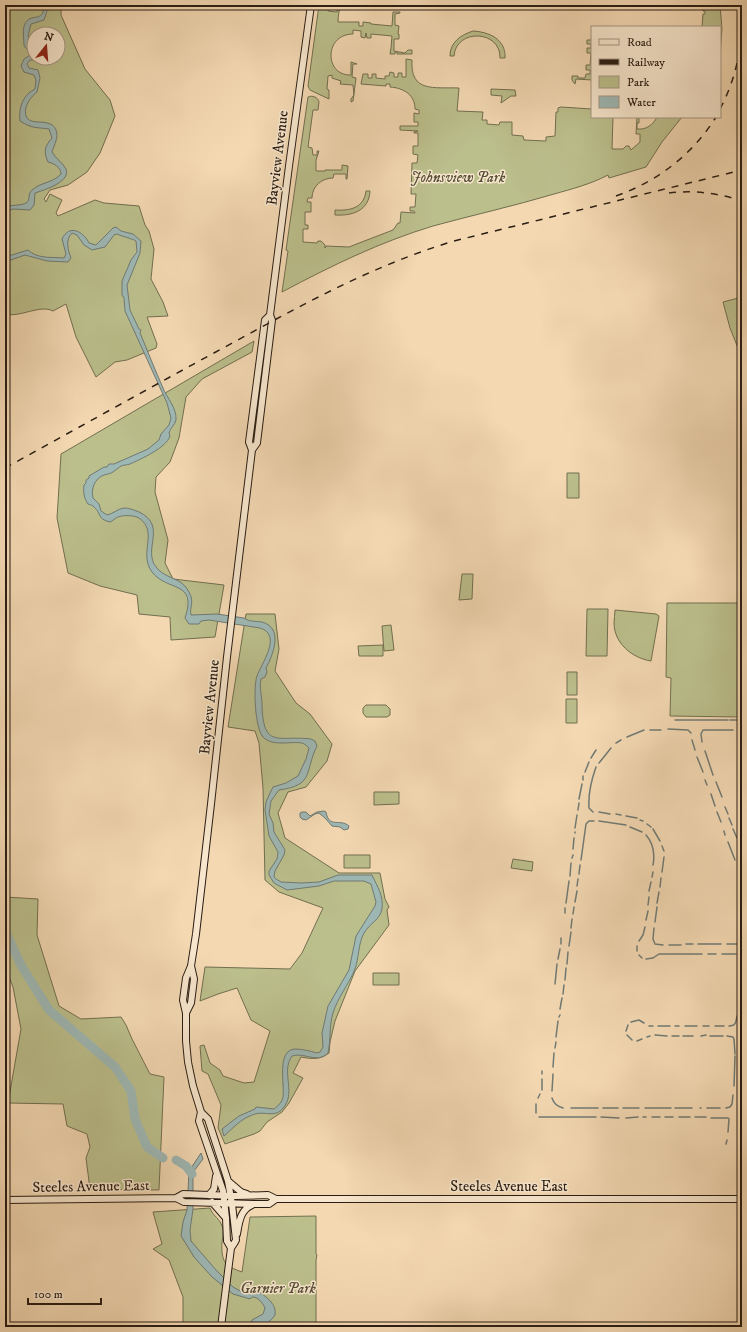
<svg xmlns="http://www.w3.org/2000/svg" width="747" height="1332" font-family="'IM FELL DW Pica',serif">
  <rect width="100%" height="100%" fill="#f3d8b2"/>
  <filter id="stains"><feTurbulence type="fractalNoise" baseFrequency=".005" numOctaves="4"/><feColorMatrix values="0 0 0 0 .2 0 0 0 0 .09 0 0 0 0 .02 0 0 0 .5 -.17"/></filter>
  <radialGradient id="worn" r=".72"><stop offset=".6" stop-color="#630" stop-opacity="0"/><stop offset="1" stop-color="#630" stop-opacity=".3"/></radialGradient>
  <path fill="#bbbf8c" stroke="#726e50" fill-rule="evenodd" d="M 5,5 L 61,5 L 61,15 L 85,69 L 110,100 L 115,116 L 100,153 L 87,172 L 68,185 L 50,190 L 44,199 L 46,202 L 50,194 L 62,200 L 56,213 L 58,216 L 95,200 L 104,203 L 139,206 L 145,225 L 149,231 L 154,249 L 151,279 L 163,302 L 168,316 L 147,317 L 157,344 L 156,348 L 127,360 L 115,362 L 96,377 L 76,337 L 66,304 L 53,311 C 40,304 20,318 5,314 ZM 34,34 L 58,34 L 58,58 L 34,58 Z
    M 319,5 L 328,5 L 328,11 L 337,12 L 338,7 L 340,7 C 339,12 338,16 338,22 L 359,22 L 359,26 L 363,26 L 363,22 L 371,23 L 371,24 L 392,26 L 393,12 L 400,12 L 400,13 L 395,14 L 395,25 L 399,26 L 398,34 L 399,34 L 399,39 L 394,39 L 394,51 L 405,53 L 408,50 L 412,50 L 412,54 L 397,54 L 397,52 L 395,52 L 395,54 L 390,54 L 391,48 L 392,36 L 371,34 L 371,38 L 367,38 L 366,33 L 365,38 L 361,37 L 361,31 L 353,30 L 353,34 C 324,34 324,76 351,75 L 351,62 L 357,64 L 353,64 L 352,77 L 356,78 L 353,101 L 351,102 L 351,99 L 354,95 L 353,85 L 340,84 L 341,81 L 332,78 L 332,75 L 328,76 L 327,89 L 329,90 L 329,99 L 310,90 L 308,86 Z
    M 703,5 L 720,5 L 722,29 L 720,54 L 720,27 L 702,27 L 703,14 L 705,14 L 705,11 L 703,11 Z
    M 473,31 C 489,32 506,39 505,58 L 500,58 C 501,30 456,28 454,56 L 450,56 C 450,42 461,35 473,31 Z
    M 592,36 L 592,80 L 576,79 L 575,84 L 572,80 L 572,76 L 578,76 L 578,78 L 585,78 L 586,74 L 590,74 L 590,70 L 586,70 L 586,65 L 590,65 L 591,53 L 587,53 L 587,48 L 591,48 L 591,44 L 587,44 L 587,40 L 591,40 Z
    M 406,59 L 412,60 C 410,93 434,87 459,88 L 457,111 L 483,112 L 482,120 L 487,120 L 487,124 L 499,125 L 500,122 L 512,122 L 512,135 L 523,136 L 524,140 L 546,141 L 546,137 L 555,136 L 556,112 L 558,112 L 558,108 L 561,107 L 592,109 L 592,117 L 613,117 L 612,149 L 623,149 L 626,146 L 629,146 L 631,150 L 640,142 L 640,134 L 636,134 L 637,117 L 639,117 L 639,123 L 637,123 L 637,129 C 646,130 653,125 657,117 L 682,117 L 662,142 L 646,167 L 609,178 L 608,175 C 591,184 572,189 554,194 C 514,206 473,215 433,226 C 380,242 331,266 282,292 L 288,251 L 286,250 L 308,97 C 312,95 318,97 319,102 L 318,110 L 313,110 L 308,147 L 312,148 L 313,155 L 317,155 L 317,151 L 319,151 L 316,160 L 316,171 L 325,171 L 325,170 L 342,170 L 342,165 L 348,166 L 347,179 L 346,179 L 346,174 L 334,174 L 333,178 C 322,178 312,186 312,198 L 308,198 L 307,202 L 311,202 L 311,212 L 305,212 L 305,225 L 308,225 L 308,229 L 303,229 L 303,242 L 317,243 L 318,241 L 321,241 L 325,245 L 325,248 L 326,246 L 349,247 L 354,245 L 393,230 L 398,223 L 400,223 L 401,212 L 415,213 L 414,211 L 410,211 L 410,207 L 415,207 L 416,194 L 411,194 L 412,163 L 417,163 L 418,155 L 413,154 L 413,146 L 418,146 L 418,133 L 414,133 L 414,132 L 418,131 L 400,130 L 400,126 L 418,126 L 418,122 L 414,122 L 414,113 L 419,114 L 419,110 L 415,109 C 415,95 404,88 390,87 L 390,84 L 386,84 L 386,86 L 361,84 L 363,74 L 368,74 L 368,78 L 372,78 L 372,74 L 376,74 L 376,78 L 385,79 L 385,76 L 389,76 L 390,72 L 394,73 L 394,77 L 398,77 L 398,73 L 402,73 L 402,77 L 406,77 Z
    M 491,89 L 515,90 L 516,96 L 511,96 L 501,103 L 502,96 L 491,95 Z
    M 366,191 L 370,191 C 369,211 352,216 335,215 L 335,210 C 350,211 364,208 366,191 Z
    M 742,297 L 742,358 L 730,328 L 723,302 Z
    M 254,341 L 252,352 L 202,379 L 186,397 L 179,438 L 170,462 L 156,477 L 155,492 L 168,540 L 165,563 L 173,579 L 224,585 L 215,637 L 171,640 L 170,617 L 139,614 L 137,595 L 100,586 L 68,573 L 57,518 L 61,454 Z
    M 567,473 L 579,473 L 579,498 L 567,498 Z
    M 462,574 L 473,574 L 472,599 L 459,600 Z
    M 667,603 L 742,603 L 742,717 L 670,716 L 671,678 L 666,677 Z
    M 587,609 L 608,609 L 607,656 L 586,656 Z
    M 615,610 L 656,614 L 659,616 L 651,661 C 632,658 614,643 614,623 C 614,619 615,614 615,610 Z
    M 246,614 L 275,614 L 279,649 L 275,671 L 296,703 L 310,714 L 332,744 L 327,761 L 306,787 L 288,792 L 278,813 L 285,838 L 339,873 L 380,873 L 385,899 L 389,907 L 387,910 L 389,925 L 355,971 L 335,1021 L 330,1042 L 329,1053 C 320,1060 312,1059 301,1057 L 293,1073 L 303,1078 L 289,1103 L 282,1112 L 267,1122 L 260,1131 L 254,1134 L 225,1144 L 218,1128 L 221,1105 L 208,1074 L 202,1071 L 200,1046 L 204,1045 L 210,1063 L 220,1070 L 223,1076 L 244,1083 L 254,1082 L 270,1031 L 251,1020 L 237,988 L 218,994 L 200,1001 L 205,967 L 290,969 L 302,953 L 323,908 L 279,892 L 265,880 L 263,788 L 259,743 L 255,731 L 228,727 Z
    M 391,625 L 394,650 L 384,651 L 382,626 Z
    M 383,645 L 383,656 L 359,656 L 358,646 Z
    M 567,672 L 577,672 L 577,695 L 567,695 Z
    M 566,699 L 577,699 L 577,723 L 566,723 Z
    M 366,705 L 386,705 L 390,709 L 390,715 L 387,717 L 366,717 L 363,713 L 363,708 Z
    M 374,792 L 399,792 L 399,804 L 374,805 Z
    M 344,855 L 370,855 L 370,868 L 344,868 Z
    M 513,859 L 533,862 L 532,871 L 511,868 Z
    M 5,897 L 38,899 L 37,935 L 59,1006 L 81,1019 L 121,1017 L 126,1025 L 132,1039 L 150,1074 L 164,1077 L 159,1190 L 90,1189 L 86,1158 L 90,1147 L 87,1134 L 67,1126 L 63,1104 L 8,1103 L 21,1029 L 13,987 L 5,967 Z
    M 373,973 L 399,973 L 399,985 L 373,985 Z
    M 210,1208 C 213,1217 220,1217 223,1229 C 223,1233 223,1238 222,1242 C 221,1262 225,1266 242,1272 L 250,1217 L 316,1216 L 316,1254 L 317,1255 L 316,1260 L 316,1323 L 319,1327 L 226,1327 L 221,1324 L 214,1326 L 213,1327 L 183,1327 L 183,1297 L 169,1260 L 153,1249 L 162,1244 L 153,1212 Z"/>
  <path fill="#9eb8b5" stroke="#707a74" d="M 43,5 L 47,5 L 47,11 L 44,20 L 31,24 L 28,36 L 30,41 L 34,47 L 34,58 L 36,58 L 35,60 L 30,60 L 27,64 L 29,68 L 38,70 L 40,78 L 37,92 C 32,96 28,101 26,107 C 21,132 50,114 56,130 C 59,137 54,145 52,152 C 56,159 63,163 66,169 C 71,182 44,190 35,193 L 34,205 L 30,210 L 13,209 L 5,212 L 5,206 C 8,206 24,205 26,203 C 31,200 27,194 32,190 C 41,182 53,183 61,174 C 61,167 53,163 48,162 C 43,151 45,146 52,138 L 49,129 C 35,127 33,129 20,121 C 18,107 24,94 35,89 L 36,80 L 34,75 L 24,72 L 21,66 L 24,59 L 32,54 L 24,46 C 24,37 20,21 32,18 C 37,17 40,17 43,13 Z
    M 116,227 L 121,231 L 133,234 L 141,241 L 140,253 L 127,285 L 130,310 L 139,329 L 141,330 L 140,333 C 148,352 155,370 163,388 C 167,398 177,408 176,420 C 175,425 170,428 169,433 L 170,436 C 166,448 141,459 130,464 C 127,465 123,465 121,466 C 118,468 116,470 113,472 C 110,474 107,474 104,475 C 94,479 91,489 93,498 L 99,504 L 101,511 L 107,515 C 113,514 117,509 124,508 C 129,508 134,510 139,512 C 166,525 145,546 154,564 C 163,580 182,576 189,592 C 195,603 189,607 191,615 L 217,614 L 244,618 C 249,622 256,621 262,622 C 284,628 273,655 266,668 L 267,672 L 265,677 L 261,679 C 259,688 262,695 262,704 C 263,750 278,735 311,739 L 315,741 L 317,746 C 304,772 315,785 279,790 L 271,801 L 269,814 L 273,823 L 274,832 L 285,850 L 284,855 L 275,871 L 274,877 L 276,879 L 281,882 L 301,883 L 319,882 L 338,875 L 372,875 C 377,886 384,896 382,909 C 380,920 369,924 364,933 C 358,944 359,958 355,969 C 349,984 337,999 333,1013 C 329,1026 331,1040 328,1053 C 317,1064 305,1052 292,1056 C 282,1070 293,1087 287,1102 C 277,1122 266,1109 252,1115 C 241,1119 233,1128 224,1136 L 222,1129 L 239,1116 L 255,1109 L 256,1107 L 274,1109 C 278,1106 282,1102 283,1097 C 285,1086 276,1050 295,1049 C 302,1049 310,1051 317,1053 L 320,1052 L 323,1047 L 322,1033 L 328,1006 L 349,970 L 356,936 L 375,906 L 376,902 L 371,884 L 364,881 L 334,881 L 319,886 L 287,890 L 274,883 L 269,875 L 269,871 L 277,859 L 278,852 L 269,836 L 265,810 L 266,802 L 270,793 L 273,787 L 286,783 L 298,776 L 306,759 L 309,748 C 307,746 305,744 302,743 C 290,741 273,747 263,737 C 255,728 253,687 257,676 C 261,664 283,635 260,628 L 209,620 L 201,621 L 199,624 L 189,624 L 185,618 C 198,580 167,592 152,572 C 138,553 159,532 139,518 C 134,515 123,515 118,517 C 115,518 113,521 110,522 C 97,519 102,514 94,507 C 93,505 90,505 88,504 C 84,499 83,491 84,485 L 86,483 L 86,480 L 89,478 L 89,476 L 104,467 L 107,467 L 109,464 L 114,464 L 148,449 L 159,440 L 161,434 L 169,425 L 171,418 L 167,403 L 125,311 L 124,298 L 122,295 L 122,281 L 131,260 L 137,252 L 136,241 C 133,239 121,236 117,234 L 114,235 L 105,247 L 92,250 L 84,245 L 77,235 L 72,233 C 65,240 68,250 71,258 L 68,262 L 47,261 L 25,255 L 5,262 L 5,255 L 12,255 L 28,250 C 37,259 52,257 64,258 L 66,254 L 62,239 C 69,224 83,231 89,243 L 96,245 L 113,228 Z
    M 324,811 L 326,812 C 329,829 340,818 349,826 L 348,829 L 344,830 L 340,827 L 332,826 L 325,818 L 319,813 L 315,814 L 306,820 L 302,819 L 300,817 L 300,813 L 302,812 L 306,812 L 310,816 L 317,812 Z
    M 201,1153 L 203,1159 L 194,1171 L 193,1178 L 193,1209 L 190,1230 L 191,1241 L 216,1270 L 233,1287 L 242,1292 L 259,1292 C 267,1297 277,1305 275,1315 C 268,1325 261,1327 249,1327 L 252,1320 L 263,1314 L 265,1308 C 262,1302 258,1297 252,1297 L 250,1299 L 233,1294 L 212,1277 L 194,1257 L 181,1236 L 183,1222 L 187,1210 L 189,1171 Z"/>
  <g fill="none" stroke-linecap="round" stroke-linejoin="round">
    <path stroke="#707a74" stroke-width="1.5" d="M 675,720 L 728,720
      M 730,720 L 742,720
      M 668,729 L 688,730 L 691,733
      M 650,730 L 661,730
      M 741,730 L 742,730
      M 627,737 L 644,730
      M 692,740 L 695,750
      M 702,742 L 701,734 L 703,730 L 733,730
      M 616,743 L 621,740
      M 705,751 L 713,775
      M 697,757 L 703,772
      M 591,758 L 596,750
      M 599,763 L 611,748
      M 585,772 L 589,762
      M 583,780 L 583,776
      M 705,780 L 707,785
      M 716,782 L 722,797
      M 711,794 L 715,806
      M 579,799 L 582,784
      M 725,807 L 728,814
      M 578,810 L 579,803
      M 593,812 L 589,808 C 588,793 591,781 596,767
      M 599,812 L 610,814
      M 717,812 L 721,822
      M 616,814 L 621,815
      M 626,816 L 637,818
      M 729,818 L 732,825
      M 640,820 L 643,821
      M 599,821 L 626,825
      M 647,824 L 651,827
      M 630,827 L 642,832
      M 575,828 L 577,815
      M 653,829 L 660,841
      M 733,829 L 737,838
      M 724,831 L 725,835
      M 575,833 L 575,832
      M 646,835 C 654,844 655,854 653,865
      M 728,842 L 735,860
      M 739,845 L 742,853
      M 662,846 L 664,851
      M 573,849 L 574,838
      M 572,858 L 573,855
      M 581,860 L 586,824 L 589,821 L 594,821
      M 738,869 L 742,881
      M 662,872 L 664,857
      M 579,874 L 580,865
      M 570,876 L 571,863
      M 652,877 L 653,872
      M 577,886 L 578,879
      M 660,887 L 661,878
      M 649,891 L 651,882
      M 575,902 L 577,891
      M 566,903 L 569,881
      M 657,903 L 659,892
      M 648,905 L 649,897
      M 565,913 L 565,908
      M 573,914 L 574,907
      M 646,920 L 648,911
      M 655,922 L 657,907
      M 571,928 L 572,919
      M 654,928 L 653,939 L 655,944 L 663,945
      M 639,941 L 643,935 L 645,927
      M 561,944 L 561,938
      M 686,944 L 693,944
      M 698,944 L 721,944
      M 727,944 L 742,944
      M 669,945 L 681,945
      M 569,946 L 571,932
      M 637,951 L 637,946
      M 708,954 L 716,954
      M 722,954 L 736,954
      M 639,955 L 642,958
      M 741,955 L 742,955
      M 558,959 L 560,949
      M 646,959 L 653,958 L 659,954 L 702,954
      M 567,964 L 568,952
      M 565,980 L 566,968
      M 555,984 L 557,964
      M 563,994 L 564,985
      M 738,1005 L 742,975
      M 560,1009 L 562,998
      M 559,1017 L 560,1015
      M 631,1022 L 639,1020 L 644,1023
      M 649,1026 L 653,1026
      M 658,1026 L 670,1026
      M 675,1026 L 679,1026
      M 685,1026 L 697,1026
      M 703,1026 L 709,1026
      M 715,1026 L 724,1026
      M 729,1026 C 736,1026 736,1022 737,1016
      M 626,1031 L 628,1025
      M 627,1035 L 632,1040
      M 655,1035 L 667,1036
      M 672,1036 L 679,1036
      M 683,1036 L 693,1036
      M 701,1036 L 706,1035
      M 710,1036 L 723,1036
      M 727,1036 L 733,1037 L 734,1039 L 735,1054
      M 556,1037 L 558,1021
      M 647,1037 L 650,1036
      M 637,1041 L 642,1039
      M 555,1048 L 556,1042
      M 553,1067 L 554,1053
      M 542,1074 L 542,1071
      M 734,1086 L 735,1056
      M 542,1090 L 542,1079
      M 552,1091 L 553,1074
      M 538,1098 L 540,1094
      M 552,1098 C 554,1104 557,1106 563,1108
      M 536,1104 L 536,1113
      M 571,1108 L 598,1108
      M 603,1108 L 618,1108
      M 623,1108 L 639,1108
      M 645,1108 L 671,1108
      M 675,1108 L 692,1108
      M 700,1108 L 701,1108
      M 707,1108 L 720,1108
      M 726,1108 L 730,1107 L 732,1104 L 733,1095
      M 740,1114 L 742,1100
      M 539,1117 L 596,1117
      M 601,1117 L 619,1118
      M 643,1117 L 646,1117
      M 652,1117 L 660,1117
      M 665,1117 L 673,1117
      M 679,1117 L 690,1117
      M 695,1117 L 706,1117
      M 626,1118 L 638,1117
      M 711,1118 L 728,1118 L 729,1119 L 728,1132
      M 739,1127 L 740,1119
      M 726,1144 L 727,1140"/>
    <path stroke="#9eb8b5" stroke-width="9" d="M 5,931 L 22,967 L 49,1010 L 115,1067 L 131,1091 L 135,1119 L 147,1147 L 163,1158
      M 176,1160 L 186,1166 L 192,1174"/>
    <defs>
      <path id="secondary" d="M 252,450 L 257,443 L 272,320 L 270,315 L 289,166 L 311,5
        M 186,1013 L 191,1003 L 194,979 L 191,966
        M 201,1112 L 208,1119 L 228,1181 L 232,1204 L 236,1240 L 235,1242 L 231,1248 L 221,1327
        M 228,1181 L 241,1192 L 247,1194
        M 209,1195 L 214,1189 L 216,1176
        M 176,1198 L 184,1202 L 254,1204 L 269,1204 L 276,1199
        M 5,1200 L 176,1198 L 183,1194 L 236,1196 L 268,1195 L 276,1199 L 742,1199
        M 212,1202 L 226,1218
        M 237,1234 C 239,1223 240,1210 252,1205
        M 231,1248 L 227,1241 L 226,1218 L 223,1191 L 199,1121 L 201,1112 L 193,1086 L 188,1062 L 186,1041 L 186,1013 L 183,1000 L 186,978 L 191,966 L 196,934 L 211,804 L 227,657 L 252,450 L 249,442 L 265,320 L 270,315"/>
    </defs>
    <use href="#secondary" stroke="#2a1d13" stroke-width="8"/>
    <use href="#secondary" stroke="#f7e6cd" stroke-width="6"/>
    <path stroke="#2a1d13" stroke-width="1.5" stroke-dasharray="7 7" stroke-linecap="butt" d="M 720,109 C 737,77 744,41 741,5
      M 669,193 C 694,190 718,193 742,201
      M 616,196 C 658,181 692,155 716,117
      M 5,468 C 78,428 151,387 225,347 C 300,306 371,266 454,241 L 742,170"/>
  </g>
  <g text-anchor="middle" stroke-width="3" stroke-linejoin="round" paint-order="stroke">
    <g font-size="15" fill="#2a1d13" stroke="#f7e6cd">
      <text transform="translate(277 158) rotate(-83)" y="5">Bayview Avenue</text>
      <text transform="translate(209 707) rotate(-84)" y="5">Bayview Avenue</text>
      <text transform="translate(91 1186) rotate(-1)" y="5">Steeles Avenue East</text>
      <text x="509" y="1191">Steeles Avenue East</text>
    </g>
    <g font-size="15" font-style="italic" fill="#564e37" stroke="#f7e6cd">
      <text x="458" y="182">Johnsview Park</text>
      <text x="278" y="1293">Garnier Park</text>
    </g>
  </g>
  <rect width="747" height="1332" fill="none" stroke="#f3d8b2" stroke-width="20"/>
  <rect x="6" y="6" width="735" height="1320" fill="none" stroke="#2a1d13" stroke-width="2"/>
  <rect x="10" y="10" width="727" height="1312" fill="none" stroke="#2a1d13"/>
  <rect x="591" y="26" width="130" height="92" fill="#f7e6cd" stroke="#a59683"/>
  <rect x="599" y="39" width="20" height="6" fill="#f7e6cd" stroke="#a59683"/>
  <text x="627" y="46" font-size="12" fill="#2a1d13">Road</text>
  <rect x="599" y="59" width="20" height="6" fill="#2a1d13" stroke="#a59683"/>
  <text x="627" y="66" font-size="12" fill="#2a1d13">Railway</text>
  <rect x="599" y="76" width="20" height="12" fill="#bbbf8c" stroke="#a59683"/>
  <text x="627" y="86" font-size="12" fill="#2a1d13">Park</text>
  <rect x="599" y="96" width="20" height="12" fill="#9eb8b5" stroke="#a59683"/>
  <text x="627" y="106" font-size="12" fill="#2a1d13">Water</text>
  <g transform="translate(46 46) rotate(17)"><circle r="19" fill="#f7e6cd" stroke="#a59683"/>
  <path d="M0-3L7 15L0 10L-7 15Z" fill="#8f2418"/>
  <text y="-6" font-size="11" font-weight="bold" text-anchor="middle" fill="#2a1d13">N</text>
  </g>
  <path d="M28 1298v6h73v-6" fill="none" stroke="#2a1d13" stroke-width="2"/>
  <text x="34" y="1298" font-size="12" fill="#2a1d13" stroke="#f7e6cd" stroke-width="3" paint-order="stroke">100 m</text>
  <rect width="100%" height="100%" filter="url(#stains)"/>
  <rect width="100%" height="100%" fill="url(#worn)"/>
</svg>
